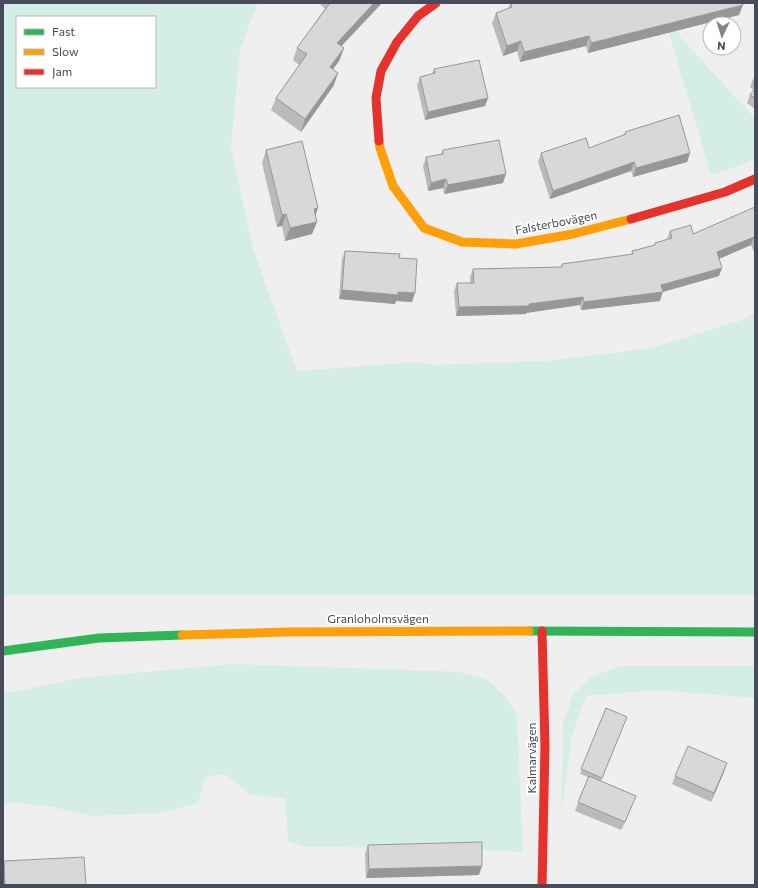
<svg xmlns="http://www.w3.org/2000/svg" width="758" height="888" font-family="Commissioner,sans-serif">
  <rect width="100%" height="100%" fill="#efefef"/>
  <path fill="#d4eee6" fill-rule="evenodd" d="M 3,3 L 258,3 L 240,49 L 231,148 L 253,249 L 297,371 L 418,362 L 435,365 L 546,361 L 651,348 L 745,319 L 755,312 L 755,595 L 3,595 ZM 17,17 L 155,17 L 155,87 L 17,87 Z
    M 660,3 L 671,3 L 680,37 L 755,118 L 755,158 L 742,165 L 711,175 Z
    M 233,664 L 461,672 L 488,680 L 506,697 L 517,716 L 523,852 L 456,848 L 305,847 L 288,841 L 285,799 L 250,794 L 224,774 L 205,777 L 198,803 L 159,813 L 92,816 L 49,806 L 7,802 L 3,804 L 3,694 L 80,678 Z
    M 755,665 L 755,698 L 658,690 L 586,696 L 572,735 L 561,814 L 563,724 L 573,695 L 591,677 L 621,666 L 747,666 Z"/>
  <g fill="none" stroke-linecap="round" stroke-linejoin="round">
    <path stroke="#30b455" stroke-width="9" d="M 529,631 L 755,632
      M 3,651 L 99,638 L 182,635"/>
    <path stroke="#ff9f0a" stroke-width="9" d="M 379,141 L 380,148 L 393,186 L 424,228 L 462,242 L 516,244 L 573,234 L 631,219
      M 182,635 L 288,632 L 529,631"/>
    <path stroke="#e5322d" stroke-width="9" d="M 379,141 L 376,98 L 381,71 L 397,42 L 418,16 L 436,3
      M 631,219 L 725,192 L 755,179
      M 542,631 L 545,746 L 542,885"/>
  </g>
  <path fill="#bababc" d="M 319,3 L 382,3 L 341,46 L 344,48 L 339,61 L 333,69 L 334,85 L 301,132 L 271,110 L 276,98 L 299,65 L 293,60 L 297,48 L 325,9 Z
    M 510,3 L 743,3 L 739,15 L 588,53 L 586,46 L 520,62 L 517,51 L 503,56 L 492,23 L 496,13 L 508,9 Z
    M 434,69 L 488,98 L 485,106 L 425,120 L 417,85 L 420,77 L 432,74 Z
    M 755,76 L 755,109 L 747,103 L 750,95 L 754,90 L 750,87 L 753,79 Z
    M 625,132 L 690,153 L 687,162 L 633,177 L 631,171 L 550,199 L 538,162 L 541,153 L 589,148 L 624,135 Z
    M 266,150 L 318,208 L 315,216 L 312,234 L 285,241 L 282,226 L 277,227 L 262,163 Z
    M 443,150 L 503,183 L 444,194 L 443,188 L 428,191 L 423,166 L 426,157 L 441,154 Z
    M 755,207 L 755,255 L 751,245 L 719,259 L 719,276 L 663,292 L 660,301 L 581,310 L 580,305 L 526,313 L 526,314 L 456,316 L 454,291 L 457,283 L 470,283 L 470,277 L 473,269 L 561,267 L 562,264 L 631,255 L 632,251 L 654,246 L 655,243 L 667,239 L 670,231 L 693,234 Z
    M 345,251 L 399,258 L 412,302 L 396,301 L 395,304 L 339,299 L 342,259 Z
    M 606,708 L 627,717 L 601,781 L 636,796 L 621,830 L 575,811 L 588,777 L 580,774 Z
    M 724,772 L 711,802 L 672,784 L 675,776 Z
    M 368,845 L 479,875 L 366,878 L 365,854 Z
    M 4,861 L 86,885 L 3,885 L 3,864 Z"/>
  <path fill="#979799" d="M 374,3 L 382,3 L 332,56 L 337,43 Z
    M 743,5 L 739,15 L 588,53 L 591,43 Z
    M 589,36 L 586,46 L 520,62 L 524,52 Z
    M 521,41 L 517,51 L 503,56 L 507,46 Z
    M 344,48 L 339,61 L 325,80 L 330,67 Z
    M 338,73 L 334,85 L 301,132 L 305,119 Z
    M 488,98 L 485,106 L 425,120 L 428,112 Z
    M 690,153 L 687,162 L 633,177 L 636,168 Z
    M 634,162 L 631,171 L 550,199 L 553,191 Z
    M 506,174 L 503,183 L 444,194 L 448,185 Z
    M 446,179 L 443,188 L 428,191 L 431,183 Z
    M 318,208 L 314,220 L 314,209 Z
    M 286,214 L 282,226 L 277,227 L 282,215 Z
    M 317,222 L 312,234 L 285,241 L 290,228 Z
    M 754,237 L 751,245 L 714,261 L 717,252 Z
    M 722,268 L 719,276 L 662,292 L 660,301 L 581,310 L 584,302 L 661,285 Z
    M 342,290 L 398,292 L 415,293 L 412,302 L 396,301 L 395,304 L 339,299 Z
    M 583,297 L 580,305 L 526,313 L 526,314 L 456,316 L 459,307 L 529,304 Z
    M 727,763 L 724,772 L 711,802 L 714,793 Z
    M 636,796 L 632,805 L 621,830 L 625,822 Z
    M 482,866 L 479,875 L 366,878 L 369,869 Z"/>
  <path fill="#d8d8db" stroke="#979799" d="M 330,3 L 374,3 L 337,43 L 344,48 L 330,67 L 338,73 L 305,119 L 276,98 L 307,54 L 297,48 Z
    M 511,3 L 743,3 L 743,5 L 591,43 L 589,36 L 524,52 L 521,41 L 507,46 L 496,13 L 512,7 Z
    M 479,60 L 488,98 L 428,112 L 420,77 L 435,73 L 434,69 Z
    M 755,88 L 755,98 L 750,95 Z
    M 679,115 L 690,153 L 636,168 L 634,162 L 553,191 L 541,153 L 586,138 L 589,148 L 626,134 L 625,132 Z
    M 499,140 L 506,174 L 448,185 L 446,179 L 431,183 L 426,157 L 443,154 L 443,150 Z
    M 302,141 L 318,208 L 314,209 L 317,222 L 290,228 L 286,214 L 282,215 L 266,150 Z
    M 755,207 L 755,240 L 754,237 L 717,252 L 722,268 L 661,285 L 663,292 L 584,302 L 583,297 L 529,304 L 529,306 L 459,307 L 457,283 L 474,283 L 473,269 L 562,267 L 562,264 L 633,254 L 632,251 L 655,245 L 655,243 L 672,238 L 670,231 L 691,225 L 693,234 Z
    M 345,251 L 400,254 L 399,258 L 417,259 L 415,293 L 398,292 L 398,295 L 342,290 Z
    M 606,708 L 627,717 L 602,778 L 581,769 Z
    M 688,746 L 727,763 L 714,793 L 675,776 Z
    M 589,776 L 636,796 L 625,822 L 578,802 Z
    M 482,842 L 482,866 L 369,869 L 368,845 Z
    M 84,857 L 86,885 L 5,885 L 4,861 Z"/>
  <g text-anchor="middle" stroke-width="4" stroke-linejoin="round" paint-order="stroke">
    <g font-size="12" fill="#474b5a" stroke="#fff">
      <text transform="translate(556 223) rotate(-11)" y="4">Falsterbovägen</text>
      <text x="378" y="623">Granloholmsvägen</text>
      <text transform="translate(532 758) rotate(-90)" y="4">Kalmarvägen</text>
    </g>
  </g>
  <rect width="758" height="888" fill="none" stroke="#474b5a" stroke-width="8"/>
  <rect x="16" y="16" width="140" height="72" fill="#ffffff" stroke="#b5b7bd"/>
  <rect x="24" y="29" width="20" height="6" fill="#30b455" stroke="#b5b7bd"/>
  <text x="52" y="36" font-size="12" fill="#474b5a">Fast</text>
  <rect x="24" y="49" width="20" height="6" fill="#ff9f0a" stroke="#b5b7bd"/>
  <text x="52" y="56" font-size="12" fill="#474b5a">Slow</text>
  <rect x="24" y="69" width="20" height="6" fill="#e5322d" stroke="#b5b7bd"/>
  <text x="52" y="76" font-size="12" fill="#474b5a">Jam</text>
  <g transform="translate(722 36) rotate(184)"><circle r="19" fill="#ffffff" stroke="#b5b7bd"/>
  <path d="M0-3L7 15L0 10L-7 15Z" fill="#82848e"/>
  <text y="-6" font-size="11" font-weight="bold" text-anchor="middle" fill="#474b5a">N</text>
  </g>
</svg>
